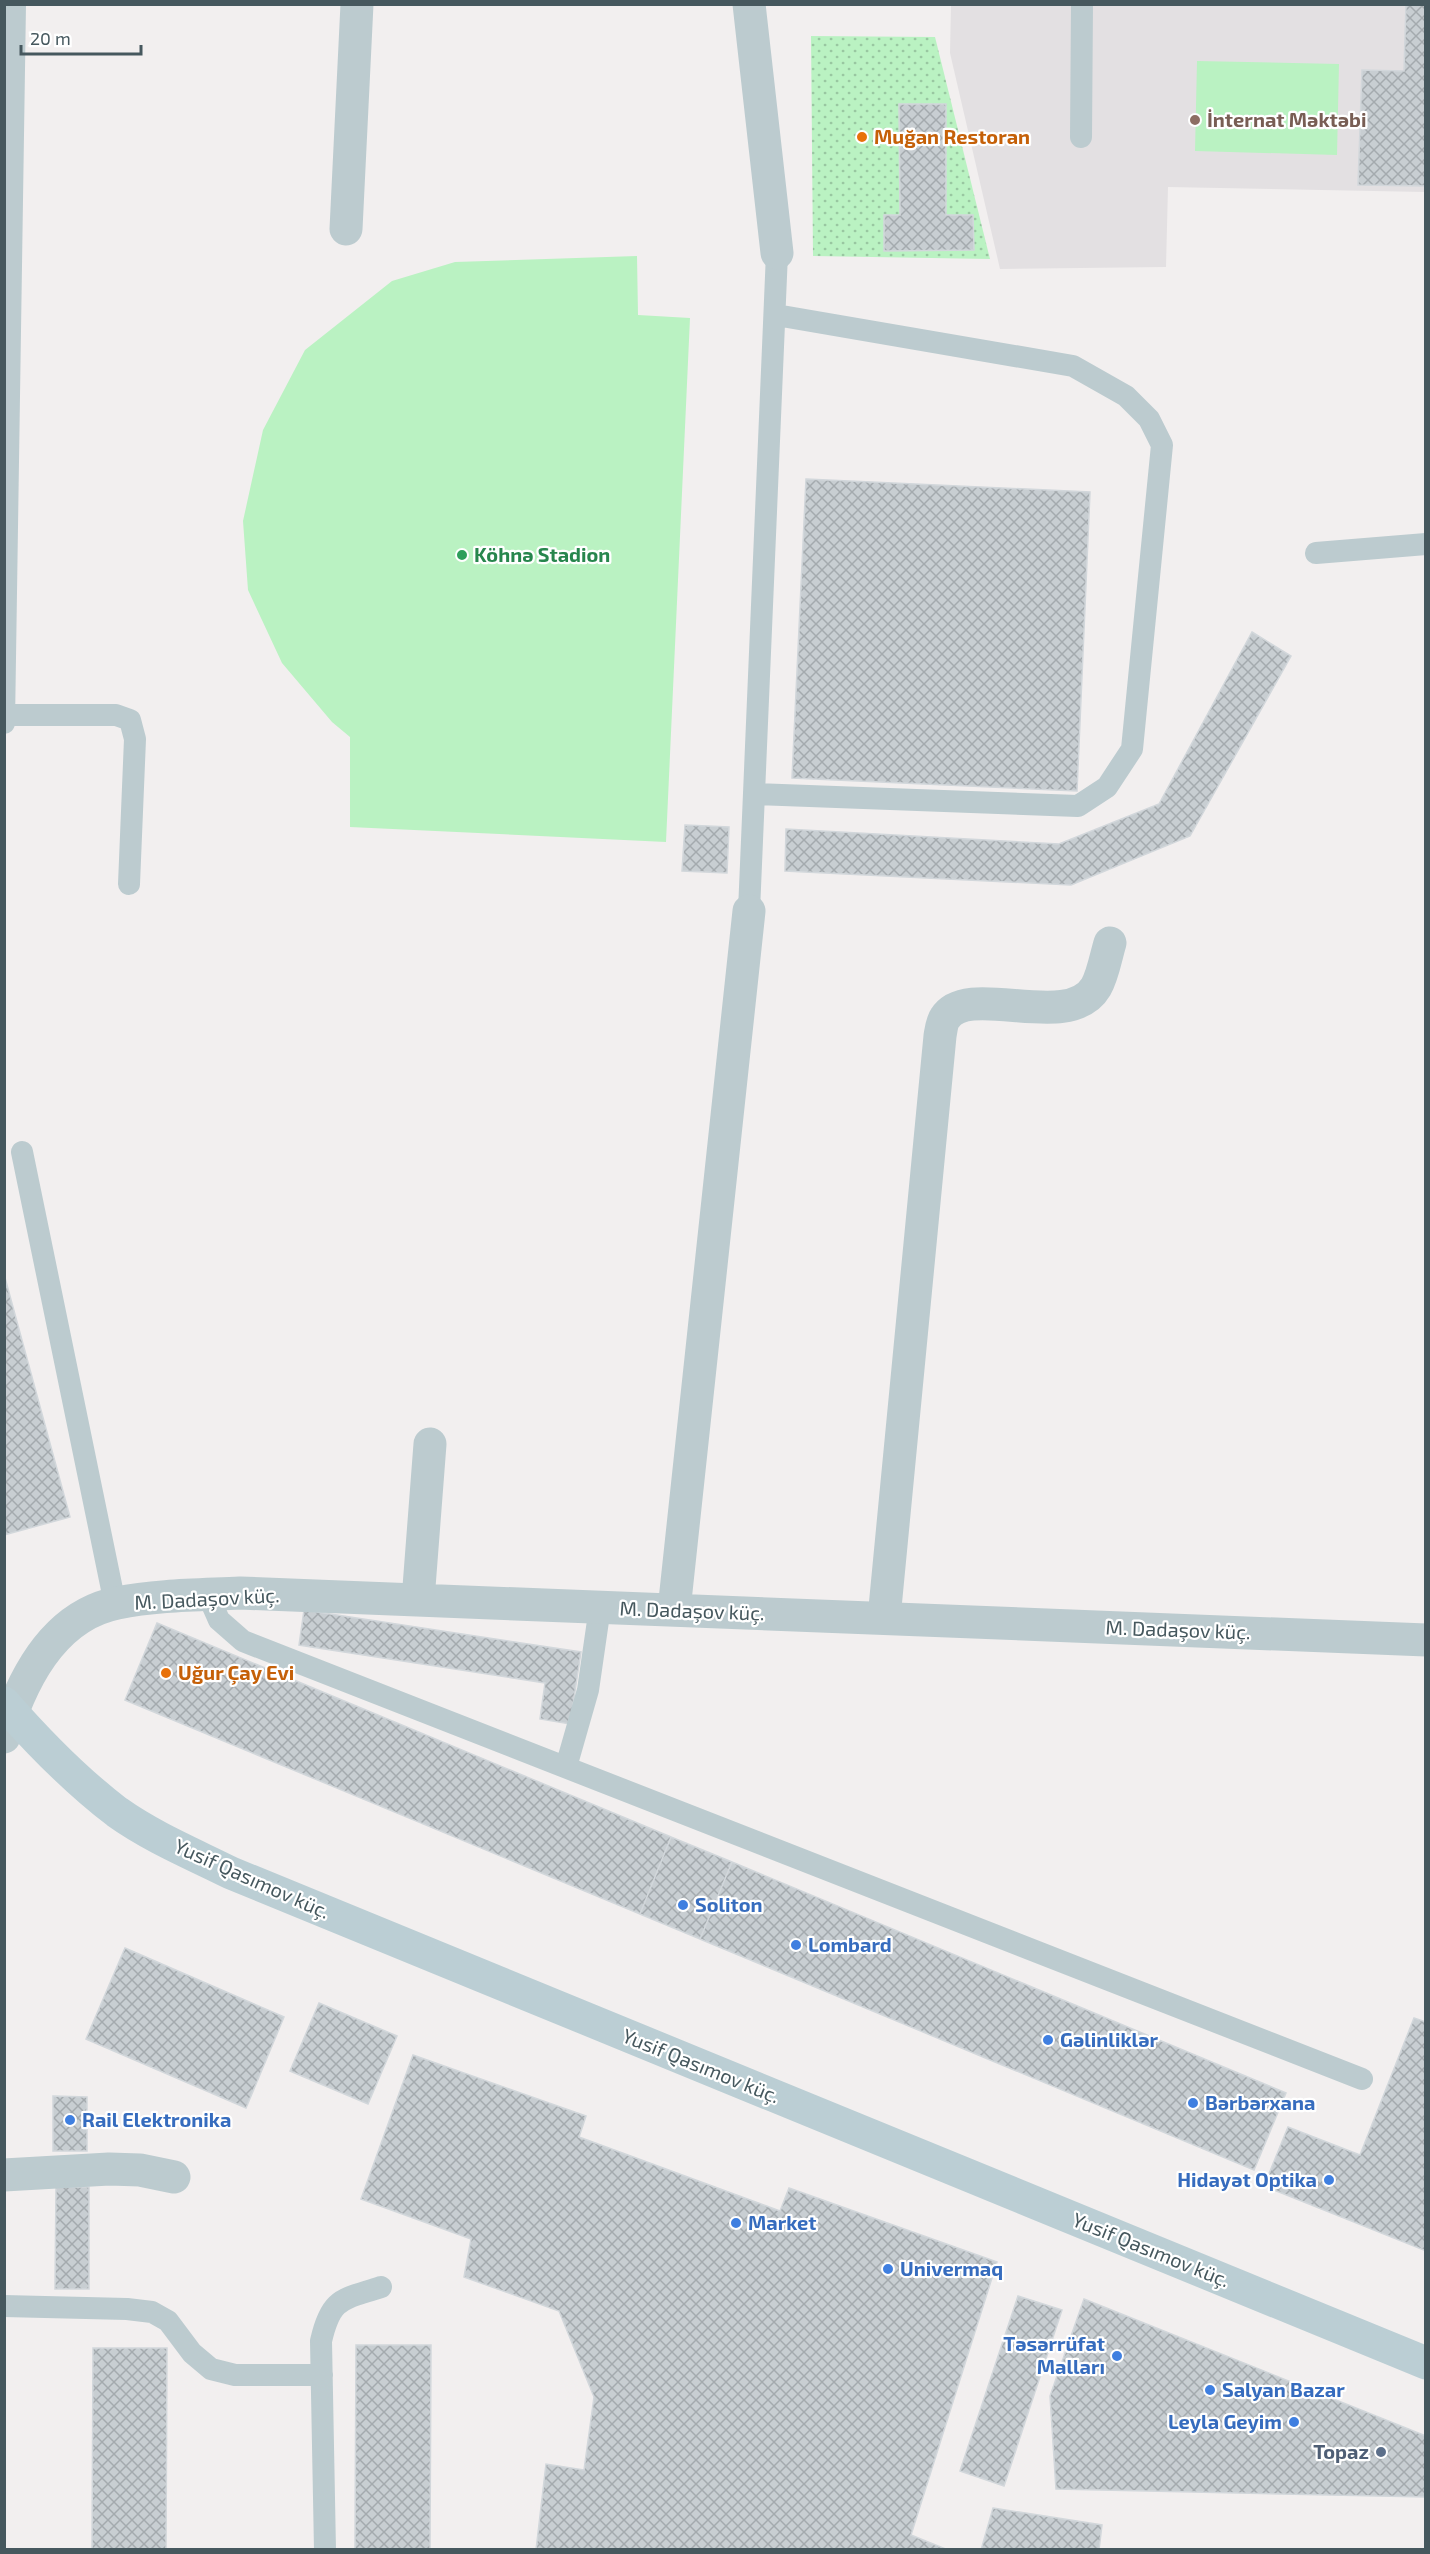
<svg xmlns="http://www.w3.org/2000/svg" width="1430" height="2554" font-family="'Exo 2',sans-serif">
  <defs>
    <pattern id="grass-dots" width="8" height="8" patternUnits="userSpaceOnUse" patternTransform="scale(1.5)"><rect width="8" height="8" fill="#baf2c2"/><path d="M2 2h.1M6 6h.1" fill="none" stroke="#99c7a1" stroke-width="1.8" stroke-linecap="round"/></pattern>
    <pattern id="building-cross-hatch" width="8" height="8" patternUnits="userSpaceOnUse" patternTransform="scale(1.5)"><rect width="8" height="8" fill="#c8ced2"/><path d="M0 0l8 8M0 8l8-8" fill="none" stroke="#a4aaae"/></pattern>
  </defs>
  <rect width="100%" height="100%" fill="#f2efef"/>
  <path fill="#e3e0e2" d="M 951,5 L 1425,5 L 1425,192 L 1168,187 L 1166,267 L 1000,269 L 950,53 Z"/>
  <path fill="url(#grass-dots)" d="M 811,36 L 935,37 L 990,259 L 813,256 Z"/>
  <path fill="#baf2c2" d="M 1197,61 L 1339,64 L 1337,155 L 1195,151 Z
    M 637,256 L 638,315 L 690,318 L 666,842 L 350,827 L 350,737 L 332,722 L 282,663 L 248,590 L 243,521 L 263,430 L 305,350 L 392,281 L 455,262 Z"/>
  <path fill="url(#building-cross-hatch)" stroke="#d2d7db" stroke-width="1.5" d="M 1406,4 L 1426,4 L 1426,186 L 1358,185 L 1362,70 L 1404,71 Z
    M 899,104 L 946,104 L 946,215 L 973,215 L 974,250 L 884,251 L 884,215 L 900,215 Z
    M 806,479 L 1090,492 L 1077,791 L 792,778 Z
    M 1252,632 L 1291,656 L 1190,836 L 1071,885 L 785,871 L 786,829 L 1059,844 L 1159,804 Z
    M 685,825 L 729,827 L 727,873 L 682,871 Z
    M 4,1274 L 70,1517 L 4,1535 Z
    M 304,1610 L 581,1652 L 570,1724 L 540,1719 L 545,1683 L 299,1645 Z
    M 157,1623 L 671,1837 L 640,1914 L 125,1700 Z
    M 671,1837 L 732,1862 L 700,1939 L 640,1914 Z
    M 732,1862 L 1286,2093 L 1254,2170 L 700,1939 Z
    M 125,1948 L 284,2017 L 246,2108 L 86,2039 Z
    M 319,2003 L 397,2036 L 368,2104 L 290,2071 Z
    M 1414,2018 L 1426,2022 L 1426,2251 L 1264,2186 L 1288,2127 L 1360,2155 Z
    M 413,2055 L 586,2116 L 579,2137 L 780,2211 L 789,2188 L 997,2262 L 911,2535 L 948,2550 L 536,2550 L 546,2464 L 584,2470 L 594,2397 L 559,2311 L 464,2277 L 471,2239 L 361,2199 Z
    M 53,2096 L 87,2097 L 87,2151 L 53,2151 Z
    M 56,2187 L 89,2187 L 89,2289 L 55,2289 Z
    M 1018,2296 L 1062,2310 L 1004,2486 L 960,2471 Z
    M 1084,2299 L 1426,2436 L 1426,2497 L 1056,2489 L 1050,2396 Z
    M 356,2345 L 431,2345 L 430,2550 L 355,2550 Z
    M 93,2348 L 167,2348 L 166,2550 L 92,2550 Z
    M 993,2508 L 1102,2525 L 1099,2550 L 981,2550 Z"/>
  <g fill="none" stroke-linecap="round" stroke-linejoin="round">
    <path stroke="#bccbcf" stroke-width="22" d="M 1081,137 L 1082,4
      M 1316,553 L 1426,544
      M 5,715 L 116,715 L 130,720 L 135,739 L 129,884
      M 4,723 L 15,4
      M 755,794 L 1078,806 L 1107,787 L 1132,749 L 1162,445 L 1149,419 L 1126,396 L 1073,366 L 776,315
      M 749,911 L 777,253
      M 22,1152 L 115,1604
      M 208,1595 L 219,1620 L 243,1641 L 1362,2079
      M 566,1767 L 588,1690 L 600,1607
      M 4,2306 L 127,2309 L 152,2312 L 168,2321 L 192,2353 L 211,2369 L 235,2375 L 322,2375
      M 325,2550 L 321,2341 C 331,2297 342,2300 381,2287"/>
    <path stroke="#bccbcf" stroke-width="33" d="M 749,4 L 777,253
      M 346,229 L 357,4
      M 418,1600 L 430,1444
      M 674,1610 L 749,911
      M 884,1618 L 940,1036 C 941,1030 942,1022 945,1018 C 968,981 1069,1033 1096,987 C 1103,975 1106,956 1110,943
      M 4,1737 C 21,1681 53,1616 117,1603 C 157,1595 199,1595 240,1593 L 1426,1640
      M 4,2175 L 109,2169 L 140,2170 L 174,2177"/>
    <path stroke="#bbced4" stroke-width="33" d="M 4,1703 C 39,1743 75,1780 117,1812 C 152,1837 193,1854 231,1873 L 1426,2363"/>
  </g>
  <circle fill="#8d6e63" stroke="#fff" stroke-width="2" cx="1195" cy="120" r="6"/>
  <g fill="#e8710a" stroke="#fff" stroke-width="2">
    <circle cx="862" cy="137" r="6"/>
    <circle cx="166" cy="1673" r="6"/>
  </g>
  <circle fill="#2e9e5b" stroke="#fff" stroke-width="2" cx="462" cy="555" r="6"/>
  <g fill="#3f7fe0" stroke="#fff" stroke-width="2">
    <circle cx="683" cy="1905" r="6"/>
    <circle cx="796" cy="1945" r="6"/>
    <circle cx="1048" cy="2040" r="6"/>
    <circle cx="1193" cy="2103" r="6"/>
    <circle cx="70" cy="2120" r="6"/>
    <circle cx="1329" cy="2180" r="6"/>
    <circle cx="736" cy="2223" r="6"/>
    <circle cx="888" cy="2269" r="6"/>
    <circle cx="1117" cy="2356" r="6"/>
    <circle cx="1210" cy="2390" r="6"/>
    <circle cx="1294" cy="2422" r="6"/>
  </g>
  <circle fill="#5c6f8a" stroke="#fff" stroke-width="2" cx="1381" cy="2452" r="6"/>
  <g text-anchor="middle" stroke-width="4.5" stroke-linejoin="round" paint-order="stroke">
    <g font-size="20" font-weight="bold" fill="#785e54" stroke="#fff" text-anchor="start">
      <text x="1207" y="127">İnternat Məktəbi</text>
    </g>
    <g font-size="20" font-weight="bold" fill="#c56008" stroke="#fff" text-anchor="start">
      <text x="874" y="144">Muğan Restoran</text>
      <text x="178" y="1680">Uğur Çay Evi</text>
    </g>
    <g font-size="20" font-weight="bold" fill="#27864d" stroke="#fff" text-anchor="start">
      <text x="474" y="562">Köhnə Stadion</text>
    </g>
    <g font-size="20" fill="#46585e" stroke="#fff">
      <text transform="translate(207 1599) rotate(-3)" y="7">M. Dadaşov küç.</text>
      <text transform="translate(692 1611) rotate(2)" y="7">M. Dadaşov küç.</text>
      <text transform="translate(1178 1630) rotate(2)" y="7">M. Dadaşov küç.</text>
      <text transform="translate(252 1879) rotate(24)" y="7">Yusif Qasımov küç.</text>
      <text transform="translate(701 2066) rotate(22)" y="7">Yusif Qasımov küç.</text>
      <text transform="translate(1151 2250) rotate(22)" y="7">Yusif Qasımov küç.</text>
    </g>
    <g font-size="20" font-weight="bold" fill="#366cbe" stroke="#fff" text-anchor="start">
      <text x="695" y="1912">Soliton</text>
      <text x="808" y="1952">Lombard</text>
      <text x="1060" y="2047">Gəlinliklər</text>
      <text x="1205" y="2110">Bərbərxana</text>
      <text x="82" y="2127">Rail Elektronika</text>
      <text x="1317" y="2187" text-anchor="end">Hidayət Optika</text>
      <text x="748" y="2230">Market</text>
      <text x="900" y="2276">Univermaq</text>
      <text x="1105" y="2351" text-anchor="end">Təsərrüfat<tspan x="1105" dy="23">Malları</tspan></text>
      <text x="1222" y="2397">Salyan Bazar</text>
      <text x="1282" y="2429" text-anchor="end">Leyla Geyim</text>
    </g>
    <g font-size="20" font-weight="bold" fill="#4e5e75" stroke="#fff" text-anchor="end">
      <text x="1369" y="2459">Topaz</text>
    </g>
  </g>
  <rect width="1430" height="2554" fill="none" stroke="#46585e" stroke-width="12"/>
  <path d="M21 45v9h120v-9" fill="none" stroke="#46585e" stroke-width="3"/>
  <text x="30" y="45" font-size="18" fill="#46585e" stroke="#ffffff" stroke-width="4.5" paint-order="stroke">20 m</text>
</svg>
